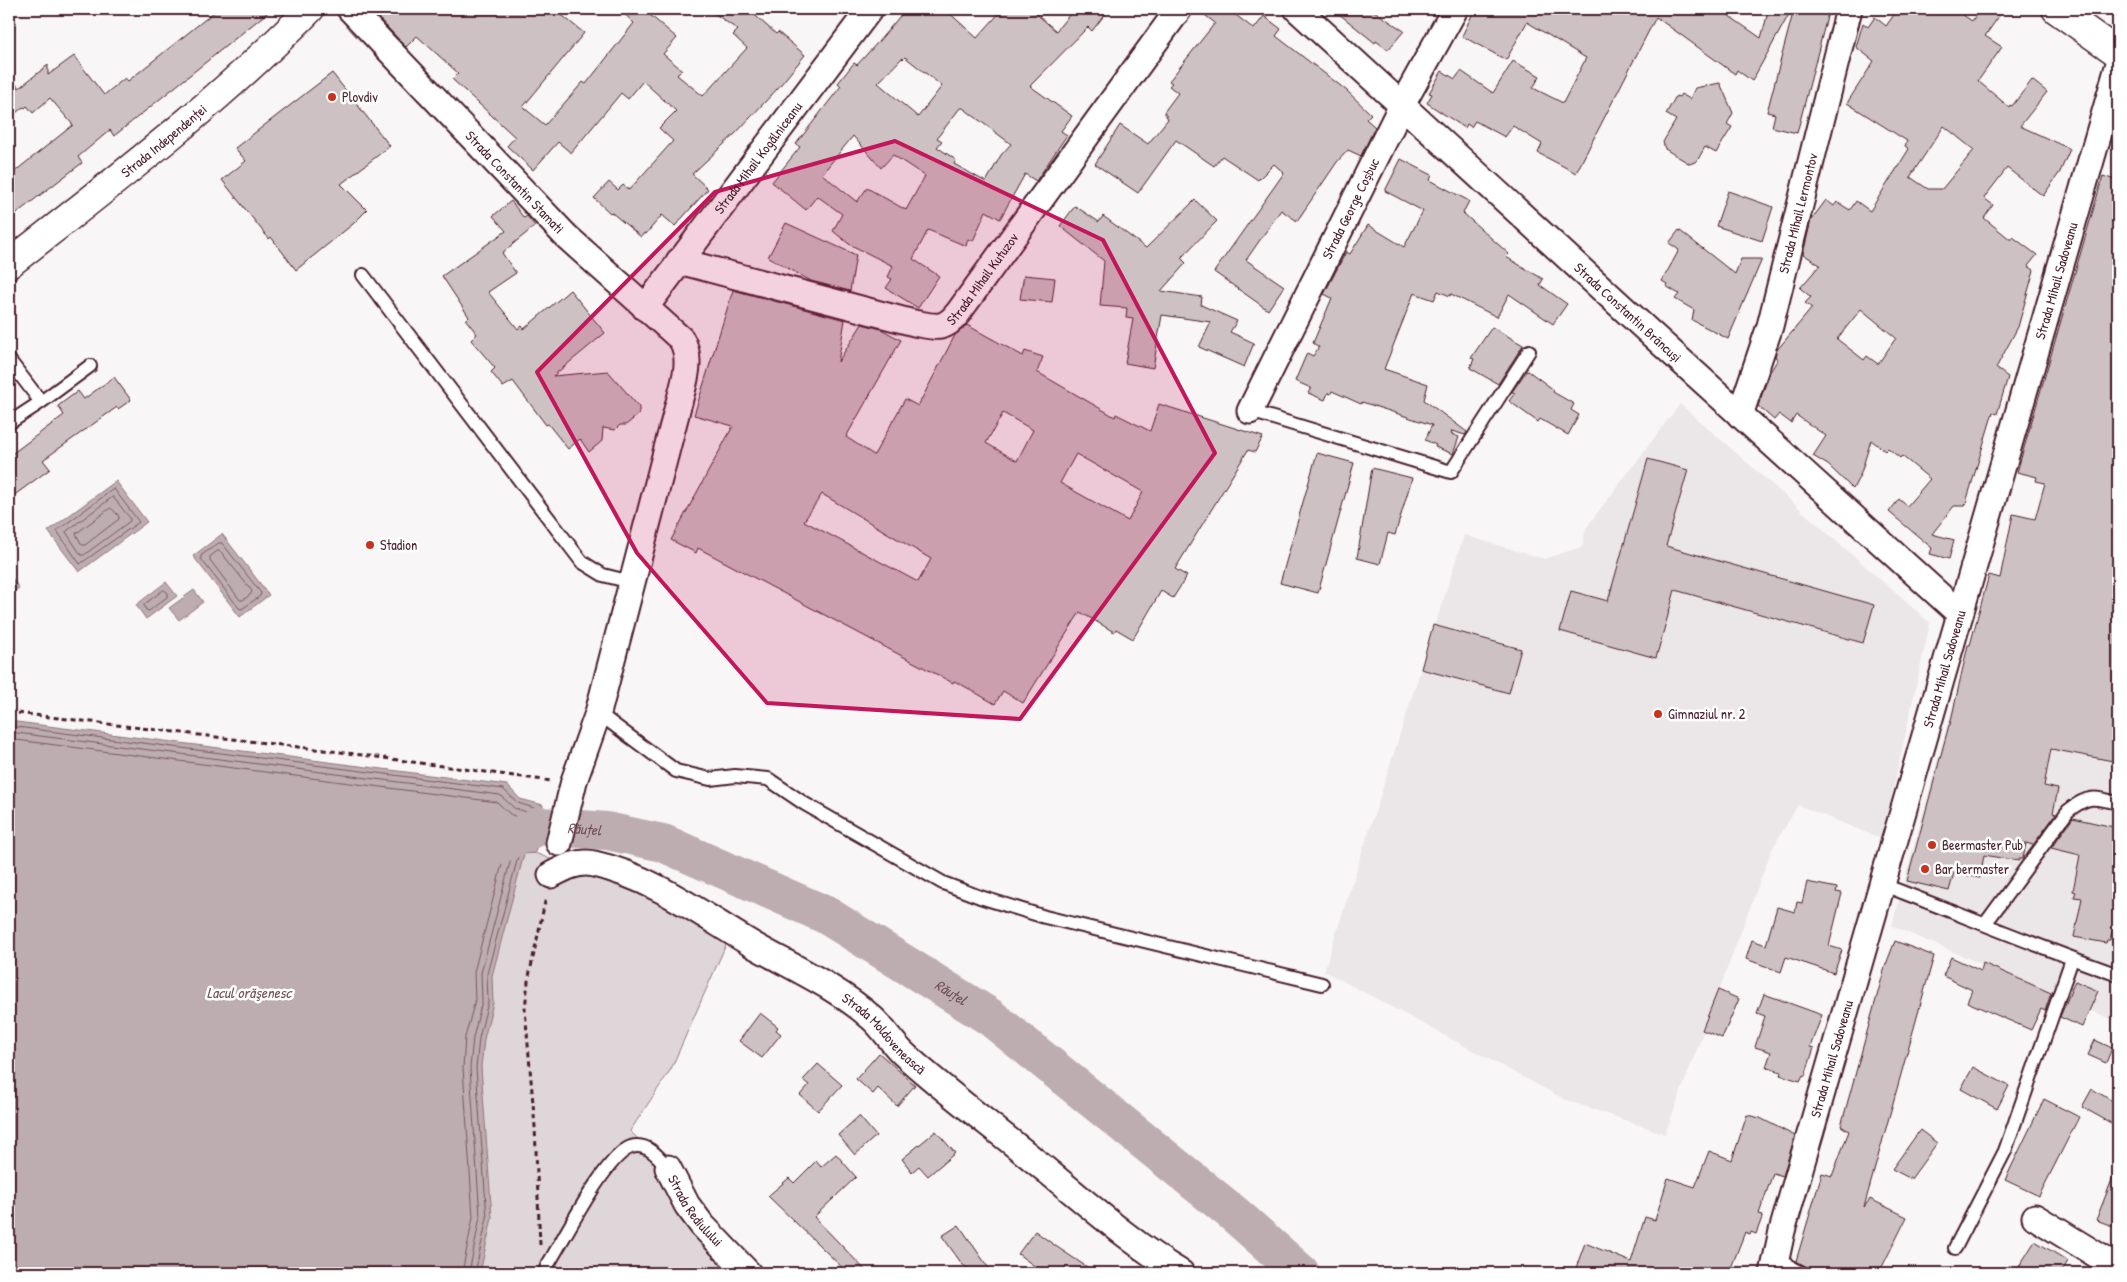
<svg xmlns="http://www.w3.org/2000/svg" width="2127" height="1282" font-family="'Patrick Hand',sans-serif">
  <rect width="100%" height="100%" fill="#f8f6f7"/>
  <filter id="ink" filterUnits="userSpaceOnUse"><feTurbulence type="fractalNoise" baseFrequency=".02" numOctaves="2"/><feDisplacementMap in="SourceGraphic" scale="10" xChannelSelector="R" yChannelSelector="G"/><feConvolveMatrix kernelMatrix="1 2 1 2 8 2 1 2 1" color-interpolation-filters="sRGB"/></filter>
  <g filter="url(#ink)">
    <path fill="#ebe6e8" d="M 1680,404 L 1930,623 L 1882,839 L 1798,805 L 1772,849 L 1665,1134 L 1566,1100 L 1324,971 L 1464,535 L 1544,559 L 1582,547 L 1586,528 Z
      M 1954,702 L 2118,742 L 2118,1022 L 1892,926 Z"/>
    <path fill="#ded6d9" stroke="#947a82" d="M 524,853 L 535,853 L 732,931 L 671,1069 L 630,1131 L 668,1168 L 752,1273 L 469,1273 L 471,1044 Z"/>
    <path fill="#bdadb0" stroke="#8f747b" d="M 116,481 L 147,522 L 79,572 L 48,531 Z
      M 222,534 L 269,595 L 240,617 L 193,556 Z
      M 9,574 L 19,588 L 9,595 Z
      M 166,582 L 177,596 L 146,619 L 136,605 Z
      M 194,590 L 203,602 L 179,620 L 169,608 Z
      M 9,721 L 507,785 L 520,799 L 543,805 L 535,853 L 524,854 L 492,976 L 493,1003 L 484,1039 L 481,1067 L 492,1218 L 480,1273 L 9,1273 Z"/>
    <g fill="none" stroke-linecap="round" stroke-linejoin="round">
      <path stroke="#785860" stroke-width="1" d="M 114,489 L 139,522 L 80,564 L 57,531 Z
        M 113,497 L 130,518 L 130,521 L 84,555 L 81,555 L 66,532 Z
        M 111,508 L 119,516 L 119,519 L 85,545 L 82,545 L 76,534 Z
        M 219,543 L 222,543 L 261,593 L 260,596 L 242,609 L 239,608 L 201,559 L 201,556 Z
        M 218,551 L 221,552 L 252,591 L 251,594 L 243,600 L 240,600 L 210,560 L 210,557 Z
        M 164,590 L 168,593 L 168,596 L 149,611 L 146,610 L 144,605 Z
        M 9,726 L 503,789 L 518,803 L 537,809 L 531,847 L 523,849 L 519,853 L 487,974 L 488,1002 L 479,1038 L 476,1068 L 487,1218 L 475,1273
        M 9,732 L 500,795 L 514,808 L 530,813 L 526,841 L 518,845 L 513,851 L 481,973 L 482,1001 L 473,1038 L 470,1068 L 480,1217 L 469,1273
        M 9,739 L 497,802 L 510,814 L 521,819 L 519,835 L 510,842 L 506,849 L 474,972 L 475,1001 L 465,1037 L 463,1068 L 473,1217 L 462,1273"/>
      <path stroke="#bdadb0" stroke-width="38" id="s1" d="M 494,847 L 540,826 L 607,831 L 663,843 L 826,915 L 990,1017 L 1233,1213 L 1301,1273"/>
    </g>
    <path fill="#cdc1c4" stroke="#4a1f2b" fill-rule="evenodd" d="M 218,9 L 272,9 L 114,136 L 110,130 L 78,157 L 82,163 L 9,219 L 9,176 L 73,125 L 50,98 L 33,113 L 27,106 L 25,108 L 23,107 L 9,119 L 9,75 L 19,88 L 48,65 L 48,75 L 74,56 L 104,95 L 125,78 L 128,81 Z
      M 370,9 L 554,9 L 584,33 L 523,107 L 545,125 L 583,82 L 586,84 L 634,23 L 619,9 L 643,9 L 677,38 L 663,54 L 682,70 L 677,75 L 703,96 L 747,48 L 733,35 L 738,30 L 708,9 L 748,9 L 776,34 L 778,32 L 805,55 L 777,89 L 736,133 L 692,174 L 708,189 L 675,226 L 662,215 L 646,234 L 644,233 L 641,237 L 611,212 L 610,213 L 594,198 L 609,182 L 618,190 L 623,185 L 629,190 L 673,141 L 659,128 L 676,111 L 643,81 L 628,99 L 621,93 L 571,153 L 558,142 L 533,170 L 507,146 L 515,137 L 452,79 L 458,73 L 417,36 L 406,47 Z
      M 906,9 L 945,9 L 977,38 L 1003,9 L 1031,9 L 1056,31 L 1074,9 L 1109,9 L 1092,31 L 1088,27 L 1030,86 L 1072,116 L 1061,131 L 1067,135 L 1036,181 L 1025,174 L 1000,219 L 986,211 L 973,241 L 968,239 L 966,246 L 928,230 L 913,259 L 939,276 L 918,308 L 886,288 L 892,279 L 888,277 L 893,266 L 849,244 L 833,231 L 842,214 L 817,196 L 806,210 L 772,182 L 800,147 L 796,144 L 841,86 L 838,83 L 854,63 L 857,65 L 878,42 ZM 905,57 L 942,86 L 918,117 L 878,83 L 902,58 L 903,59 ZM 960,108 L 963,108 L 1011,144 L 1001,155 L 986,182 L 954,164 L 956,160 L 937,147 L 942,141 L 937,138 ZM 853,136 L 881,168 L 893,155 L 925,176 L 906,210 L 867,188 L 857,202 L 822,174 Z
      M 1197,9 L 1228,9 L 1254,29 L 1264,16 L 1281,29 L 1276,36 L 1346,90 L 1371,114 L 1366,119 L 1375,127 L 1361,156 L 1348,150 L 1337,162 L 1297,221 L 1281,210 L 1246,260 L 1284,286 L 1268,310 L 1214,272 L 1284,173 L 1274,164 L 1258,180 L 1222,156 L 1214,166 L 1176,140 L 1138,193 L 1095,164 L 1120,125 L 1148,144 L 1168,119 L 1164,112 L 1178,93 L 1169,86 L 1172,83 L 1169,81 L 1215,23 Z
      M 1333,9 L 1371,9 L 1404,31 L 1388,50 L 1376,41 L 1375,43 Z
      M 1475,9 L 1719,9 L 1761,38 L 1769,9 L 1792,9 L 1752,81 L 1737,70 L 1735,74 L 1656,17 L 1576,173 L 1538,153 L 1542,144 L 1513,126 L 1505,137 L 1475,121 L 1471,127 L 1467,124 L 1465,128 L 1427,103 L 1432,94 L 1429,93 L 1442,71 L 1455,79 L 1461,71 L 1493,93 L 1513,61 L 1540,76 L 1533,88 L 1563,103 L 1586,58 L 1527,22 L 1506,60 L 1462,36 Z
      M 1794,9 L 1829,9 L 1797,133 L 1772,127 L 1775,114 L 1767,112 Z
      M 1898,9 L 1954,9 L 1972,21 L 1980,9 L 2004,9 L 1985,36 L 2002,47 L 1978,81 L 2009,107 L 2010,105 L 2012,106 L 2032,80 L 2047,92 L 2020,126 L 2070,149 L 2060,172 L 2043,196 L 2007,168 L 1984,198 L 1993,205 L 1984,218 L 2011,240 L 2013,237 L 2037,255 L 2028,266 L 2034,270 L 2018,327 L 1996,368 L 2008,377 L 1997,414 L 1993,412 L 1965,506 L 1954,506 L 1932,534 L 1954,540 L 1949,559 L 1930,554 L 1932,548 L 1889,512 L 1899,499 L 1907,506 L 1930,479 L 1902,456 L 1900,458 L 1888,448 L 1885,451 L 1871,440 L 1861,473 L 1853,489 L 1828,465 L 1813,456 L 1826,436 L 1796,415 L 1791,423 L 1779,414 L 1774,420 L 1758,406 L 1770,372 L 1778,359 L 1775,357 L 1777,350 L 1812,308 L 1805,303 L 1811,297 L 1800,288 L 1820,265 L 1803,254 L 1811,220 L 1826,200 L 1834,206 L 1837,202 L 1850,210 L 1856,201 L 1870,211 L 1909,149 L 1905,146 L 1907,141 L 1847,103 L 1874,61 L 1856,47 L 1863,23 L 1868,27 L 1875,17 L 1886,26 ZM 1944,126 L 1974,150 L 1942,189 L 1928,189 L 1910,177 ZM 1861,309 L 1896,338 L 1878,364 L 1867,356 L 1864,360 L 1837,339 Z
      M 332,73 L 390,146 L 341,184 L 367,210 L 353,224 L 296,270 L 271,237 L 269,239 L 222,180 L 246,161 L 235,148 Z
      M 1720,83 L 1733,113 L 1727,124 L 1732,127 L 1716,153 L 1705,147 L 1697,161 L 1690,164 L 1665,149 L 1663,142 L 1676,120 L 1666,114 L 1676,96 L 1679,97 L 1681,94 L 1690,99 L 1695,88 Z
      M 1401,159 L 1432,175 L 1430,180 L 1469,201 L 1463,213 L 1509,254 L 1506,257 L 1543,279 L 1540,285 L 1567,304 L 1553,324 L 1509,294 L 1497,317 L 1451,294 L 1450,296 L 1438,291 L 1434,300 L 1414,293 L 1384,369 L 1428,384 L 1424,400 L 1467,432 L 1465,435 L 1452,431 L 1451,434 L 1459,437 L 1453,454 L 1435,447 L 1436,445 L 1425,440 L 1432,425 L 1362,402 L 1361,404 L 1332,391 L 1331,394 L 1328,393 L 1325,400 L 1308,393 L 1311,388 L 1295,381 L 1307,353 L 1313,356 L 1319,347 L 1313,343 L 1332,298 L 1324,294 L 1346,252 L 1350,254 L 1368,225 L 1404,247 L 1423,211 L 1385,191 Z
      M 2103,176 L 2118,181 L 2118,762 L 2051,749 L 2044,786 L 2058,789 L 2053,813 L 2056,814 L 2033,845 L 2026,843 L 2023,859 L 2019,859 L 2019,861 L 1984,855 L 1980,878 L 1954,873 L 1949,891 L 1907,881 L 1949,725 L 1950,725 L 1968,645 L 1970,645 L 1989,575 L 2000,578 L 2013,514 L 2035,519 L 2045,483 L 2036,481 L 2037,477 L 2017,472 Z
      M 1728,191 L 1773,207 L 1762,241 L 1716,226 Z
      M 1195,200 L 1217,221 L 1181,258 L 1186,263 L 1161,291 L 1202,297 L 1201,305 L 1237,321 L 1230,332 L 1254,343 L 1244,367 L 1199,347 L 1211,322 L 1162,315 L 1153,368 L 1125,363 L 1133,319 L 1126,318 L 1127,308 L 1100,306 L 1104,261 L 1060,226 L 1075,206 L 1099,222 L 1103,216 L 1146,248 Z
      M 511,201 L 524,218 L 527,216 L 535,226 L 502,253 L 516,273 L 488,292 L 518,329 L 522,326 L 524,329 L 570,290 L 605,333 L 553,376 L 608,371 L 639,407 L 639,414 L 626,425 L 620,425 L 615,430 L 603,428 L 602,441 L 589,452 L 580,439 L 568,449 L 548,424 L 546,425 L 513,381 L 503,387 L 491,372 L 495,368 L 471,340 L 477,334 L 466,320 L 469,317 L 442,276 L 506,231 L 493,216 Z
      M 786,223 L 856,255 L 850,291 L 811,281 L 768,257 Z
      M 1679,230 L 1735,274 L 1741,259 L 1762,259 L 1728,339 L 1692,320 L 1694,310 L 1675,299 L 1679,294 L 1666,286 L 1667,284 L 1662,281 L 1679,250 L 1669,243 Z
      M 1024,275 L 1055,278 L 1052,302 L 1020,299 Z
      M 733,290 L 845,320 L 838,362 L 862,324 L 881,329 L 901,340 L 846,437 L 874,455 L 905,399 L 918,406 L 955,335 L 967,325 L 1023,356 L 1025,351 L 1043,357 L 1037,372 L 1115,417 L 1116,414 L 1150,431 L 1159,404 L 1263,437 L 1255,452 L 1248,450 L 1175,569 L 1187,576 L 1173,598 L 1161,591 L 1133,639 L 1116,629 L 1114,632 L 1080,612 L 1023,703 L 1003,691 L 995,704 L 964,686 L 954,681 L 953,683 L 698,548 L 696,553 L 671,540 L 733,426 L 694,415 ZM 1003,413 L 1033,430 L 1017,461 L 986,443 ZM 1076,454 L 1143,492 L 1128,521 L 1060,483 ZM 822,494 L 931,559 L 918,582 L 804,521 Z
      M 1492,327 L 1523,345 L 1498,384 L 1470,368 L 1474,359 L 1471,358 Z
      M 1527,370 L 1554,390 L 1553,392 L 1574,404 L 1571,410 L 1579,415 L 1568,435 L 1540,419 L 1538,422 L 1509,401 L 1515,393 L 1512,392 Z
      M 114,377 L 131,400 L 118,409 L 117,407 L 43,460 L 50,469 L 9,499 L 9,456 L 64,415 L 58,406 L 78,391 L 84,399 Z
      M 1317,453 L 1354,463 L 1318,593 L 1280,583 Z
      M 1648,459 L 1688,470 L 1666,546 L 1874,605 L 1863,643 L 1675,590 L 1656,658 L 1560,631 L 1571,591 L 1608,601 Z
      M 1372,468 L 1412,478 L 1395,535 L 1388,533 L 1380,564 L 1357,558 Z
      M 1433,625 L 1521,649 L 1509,693 L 1421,669 Z
      M 2073,818 L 2118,828 L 2118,933 L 2112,932 L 2110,940 L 2107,940 L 2106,943 L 2074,937 L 2082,898 L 2074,897 L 2076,892 L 2073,891 L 2080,855 L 2051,848 Z
      M 1807,882 L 1837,888 L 1836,892 L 1842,893 L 1829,946 L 1842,950 L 1834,973 L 1786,957 L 1781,972 L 1746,959 L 1752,940 L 1766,945 L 1777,907 L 1795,912 L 1797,902 L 1802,903 Z
      M 1895,941 L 1934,956 L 1864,1207 L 1870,1199 L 1907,1217 L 1879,1273 L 1819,1273 L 1796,1261 L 1822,1173 L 1832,1176 L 1849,1131 L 1841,1126 L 1885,967 Z
      M 1951,957 L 1981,971 L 1983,963 L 2051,993 L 2045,1011 L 2041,1009 L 2031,1030 L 1967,1002 L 1972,990 L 1943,976 Z
      M 2075,981 L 2098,991 L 2082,1027 L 2060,1017 Z
      M 1718,990 L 1739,999 L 1722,1038 L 1702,1030 Z
      M 1764,994 L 1822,1015 L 1810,1047 L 1814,1048 L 1805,1076 L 1803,1075 L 1800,1081 L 1780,1075 L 1781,1072 L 1766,1067 L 1771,1052 L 1755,1047 L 1765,1016 L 1757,1013 Z
      M 760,1013 L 778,1027 L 776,1030 L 781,1034 L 762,1058 L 739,1041 Z
      M 2095,1040 L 2112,1048 L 2106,1063 L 2088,1055 Z
      M 879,1053 L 915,1085 L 897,1106 L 878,1088 L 873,1094 L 856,1079 Z
      M 818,1064 L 842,1085 L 818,1111 L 800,1095 L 809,1085 L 803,1080 Z
      M 1973,1067 L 2009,1086 L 1997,1109 L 1961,1089 Z
      M 2092,1089 L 2118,1104 L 2118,1127 L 2082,1107 Z
      M 2044,1099 L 2079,1117 L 2039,1196 L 2005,1180 Z
      M 1747,1115 L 1760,1118 L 1795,1136 L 1783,1176 L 1773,1173 L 1759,1214 L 1763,1215 L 1756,1234 L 1751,1232 L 1750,1234 L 1745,1232 L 1729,1273 L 1703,1273 L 1687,1267 L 1684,1273 L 1574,1273 L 1585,1243 L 1631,1262 L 1645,1217 L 1655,1220 L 1668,1178 L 1695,1187 L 1709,1151 L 1732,1160 Z
      M 859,1116 L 876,1136 L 855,1155 L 838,1135 Z
      M 1920,1130 L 1937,1143 L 1911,1179 L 1892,1169 Z
      M 936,1131 L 955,1153 L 928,1176 L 919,1166 L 912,1172 L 902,1159 Z
      M 836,1154 L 856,1177 L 814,1217 L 868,1273 L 848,1273 L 768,1196 L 789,1178 L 794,1183 L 816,1161 L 821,1167 Z
      M 2117,1167 L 2118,1167 L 2118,1228 L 2096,1220 Z
      M 959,1225 L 992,1273 L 972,1273 L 962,1264 L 942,1236 Z
      M 1035,1231 L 1057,1247 L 1096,1273 L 1044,1273 L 1018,1254 Z
      M 2035,1241 L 2068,1261 L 2061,1273 L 2015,1273 Z"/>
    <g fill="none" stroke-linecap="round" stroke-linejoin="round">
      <defs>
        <path id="lane" d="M 363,275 L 582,562 L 603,575 L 631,582
          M 9,360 L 41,402
          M 1250,411 L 1451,472 L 1529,351
          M 9,423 L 41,402 L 90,366
          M 598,713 L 676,771 L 710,779 L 735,776 L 768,779 L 805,804 L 943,883 L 980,897 L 1045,917 L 1322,984
          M 1881,884 C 1960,914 2038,947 2118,975
          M 1985,924 L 2068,811 C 2088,795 2094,797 2118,803
          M 1955,1248 L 2005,1151 L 2072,959
          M 1776,1259 L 1802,1273
          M 545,1273 L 547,1266 C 563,1241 605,1156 631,1147 C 647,1142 659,1157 668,1168"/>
        <g id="street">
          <path id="s2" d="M 350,9 L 566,236 L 681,339 C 695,361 681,391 676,414 L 598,713 L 574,781 L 559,843"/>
          <path id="s3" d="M 1297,9 L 1648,331 L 1960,614"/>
          <path id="s4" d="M 679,261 L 914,323 C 935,327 944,331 958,313 L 1179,9"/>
          <path id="s5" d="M 645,308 L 870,9"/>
          <path id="s6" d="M 1250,411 L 1402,105 L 1455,9"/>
          <path id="s7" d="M 1740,415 L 1770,326 L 1849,9"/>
          <path id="s8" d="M 551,875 C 564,868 579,860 594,864 C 653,877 704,916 755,946 C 794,968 839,988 873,1019 C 885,1030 893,1045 906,1056 C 947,1093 992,1126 1035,1161 C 1082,1199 1128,1241 1181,1273"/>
          <path id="s9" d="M 668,1168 L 687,1205 L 702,1225 L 748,1273"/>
          <path d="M 2035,1217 L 2118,1268"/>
          <path id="s10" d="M 1773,1273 L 1782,1231 L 2118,67"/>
        </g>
        <g id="secondary">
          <path d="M 2056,9 L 2118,53"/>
          <path id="s11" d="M 9,264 C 112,183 218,103 310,9"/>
        </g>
      </defs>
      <use href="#lane" stroke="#4a1f2b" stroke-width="16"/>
      <use href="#street" stroke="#4a1f2b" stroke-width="29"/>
      <use href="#secondary" stroke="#4a1f2b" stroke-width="31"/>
      <path stroke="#4a1f2b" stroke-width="3" stroke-dasharray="5 4" stroke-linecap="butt" d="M 9,712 L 340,752 L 551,781
        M 540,1245 L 535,1127 L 525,1009 L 528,981 L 546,897"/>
      <use href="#lane" stroke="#fff" stroke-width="12"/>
      <use href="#street" stroke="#fff" stroke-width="25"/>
      <use href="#secondary" stroke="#fff" stroke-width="28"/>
    </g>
  </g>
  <path fill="#c2185b" fill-opacity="0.2" stroke="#c2185b" stroke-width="4" stroke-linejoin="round" d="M 895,141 L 1103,240 L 1215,453 L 1020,719 L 767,703 L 637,553 L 537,372 L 715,192 Z"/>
  <g fill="#c8321e" stroke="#fff" stroke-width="2">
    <circle cx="332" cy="97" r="5"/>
    <circle cx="370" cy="545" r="5"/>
    <circle cx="1658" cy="714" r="5"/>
    <circle cx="1932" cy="845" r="5"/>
    <circle cx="1925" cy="869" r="5"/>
  </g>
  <g text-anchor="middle" stroke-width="5" stroke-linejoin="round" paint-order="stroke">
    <g font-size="14" fill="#4a1f2b" stroke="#fff" text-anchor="start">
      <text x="342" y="102">Plovdiv</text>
      <text x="380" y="550">Stadion</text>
      <text x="1668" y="719">Gimnaziul nr. 2</text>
      <text x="1942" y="850">Beermaster Pub</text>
      <text x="1935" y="874">Bar bermaster</text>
    </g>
    <g font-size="14" fill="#4a1f2b" stroke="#fff">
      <text dy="5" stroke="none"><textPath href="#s11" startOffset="198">Strada Independenței</textPath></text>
      <text dy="5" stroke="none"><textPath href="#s5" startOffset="188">Strada Mihail Kogălniceanu</textPath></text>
      <text dy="5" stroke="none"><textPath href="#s2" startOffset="239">Strada Constantin Stamati</textPath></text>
      <text dy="5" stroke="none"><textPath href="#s6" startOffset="226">Strada George Coșbuc</textPath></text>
      <text dy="5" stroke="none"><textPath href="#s7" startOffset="210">Strada Mihail Lermontov</textPath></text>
      <text dy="5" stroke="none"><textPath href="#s4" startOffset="334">Strada Mihail Kutuzov</textPath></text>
      <text dy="5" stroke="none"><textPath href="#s10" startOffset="1032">Strada Mihail Sadoveanu</textPath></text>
      <text dy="5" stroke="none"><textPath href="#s3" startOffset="449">Strada Constantin Brâncuși</textPath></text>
      <text dy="5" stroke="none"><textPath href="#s10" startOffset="628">Strada Mihail Sadoveanu</textPath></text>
      <text dy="5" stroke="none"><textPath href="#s8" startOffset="384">Strada Moldovenească</textPath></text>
      <text dy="5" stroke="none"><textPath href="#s10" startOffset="222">Strada Mihail Sadoveanu</textPath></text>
      <text dy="5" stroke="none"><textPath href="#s9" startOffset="51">Strada Rediulului</textPath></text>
    </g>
    <g font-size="15" font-style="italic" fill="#72515a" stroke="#fff">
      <text dy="5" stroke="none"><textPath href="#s1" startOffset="95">Răuțel</textPath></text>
      <text dy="5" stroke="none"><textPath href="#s1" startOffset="500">Răuțel</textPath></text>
      <text x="249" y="998">Lacul orăşenesc</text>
    </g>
  </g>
  <rect width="2127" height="1282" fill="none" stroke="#fff" stroke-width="30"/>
  <rect x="15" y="15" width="2097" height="1252" fill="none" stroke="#4a1f2b" stroke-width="2" filter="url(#ink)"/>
</svg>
